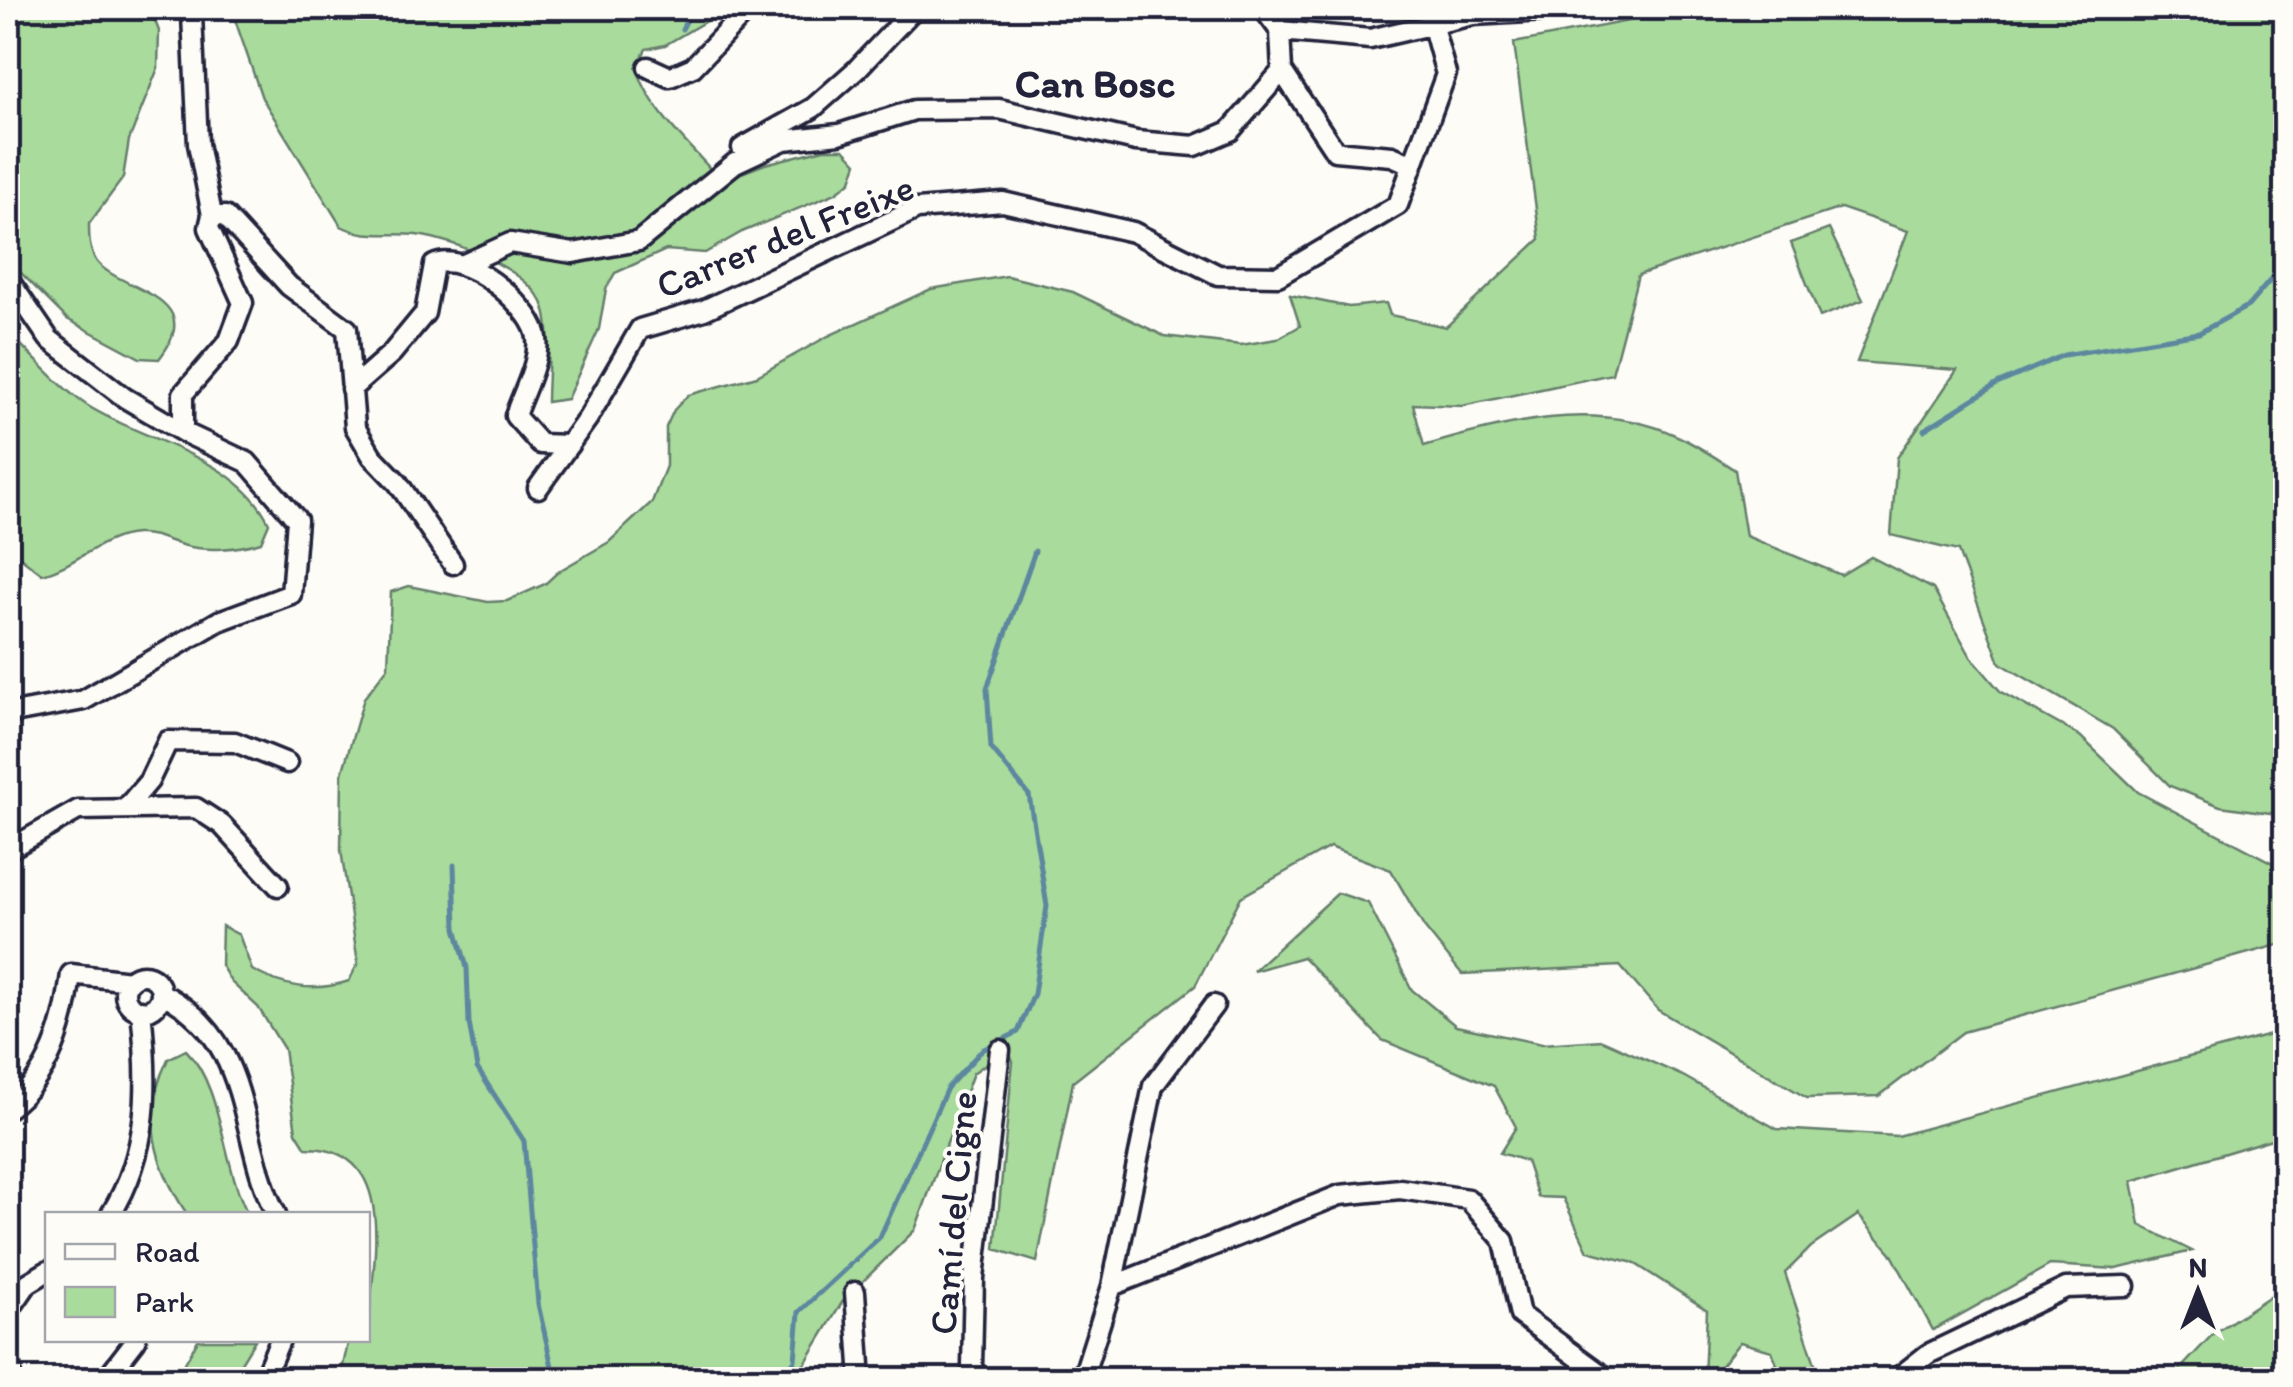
<svg xmlns="http://www.w3.org/2000/svg" width="2293" height="1387" font-family="Itim,sans-serif">
  <rect width="100%" height="100%" fill="#fdfcf7"/>
  <filter id="ink" filterUnits="userSpaceOnUse"><feTurbulence type="fractalNoise" baseFrequency=".01" numOctaves="2"/><feDisplacementMap in="SourceGraphic" scale="20" xChannelSelector="R" yChannelSelector="G"/><feConvolveMatrix kernelMatrix="1 2 1 2 8 2 1 2 1" color-interpolation-filters="sRGB"/></filter>
  <g filter="url(#ink)">
    <path fill="#a9db9c" stroke="#667e6c" stroke-width="2.5" d="M 8,8 L 150,8 L 159,31 L 158,68 L 129,140 L 123,178 L 89,224 C 89,237 89,251 97,262 C 120,291 210,295 159,359 L 140,358 L 67,319 L 8,260 Z
      M 231,8 L 728,8 L 665,45 L 646,49 L 637,67 C 647,108 693,148 721,181 L 765,164 L 824,149 L 844,149 L 857,163 L 851,181 L 836,193 L 742,232 L 705,253 L 666,250 L 615,273 L 606,289 L 599,329 L 567,399 L 547,402 C 547,376 553,324 542,302 C 524,268 453,240 416,235 C 389,232 367,239 341,226 L 262,98 Z
      M 1696,8 L 2285,8 L 2285,815 L 2220,806 L 2170,786 L 2113,729 L 2000,663 L 1958,551 L 1891,535 L 1897,458 L 1957,370 L 1857,362 L 1908,231 L 1841,208 L 1638,275 L 1612,374 L 1462,406 L 1413,404 L 1424,446 C 1504,422 1595,399 1675,435 C 1696,444 1716,458 1735,470 L 1746,536 L 1841,575 L 1871,557 L 1933,589 L 1971,657 L 2001,692 L 2080,736 L 2138,792 L 2280,867 L 2285,881 L 2285,943 L 1963,1032 L 1879,1096 L 1807,1098 L 1658,1010 L 1620,966 L 1462,974 L 1424,927 L 1391,870 L 1330,847 L 1241,897 L 1195,986 L 1073,1082 L 1037,1262 L 995,1249 L 1013,1061 L 1007,1049 L 973,1073 L 915,1230 L 843,1301 L 795,1380 L 340,1379 L 348,1343 L 368,1340 C 368,1278 407,1148 306,1148 L 296,1132 L 284,1049 L 258,1007 L 231,982 L 221,965 L 222,926 L 239,935 L 252,970 C 283,987 314,993 349,981 L 358,963 L 341,850 L 342,774 L 364,698 L 388,667 L 391,592 L 409,586 L 488,602 L 507,601 L 545,584 L 559,571 L 609,542 L 652,502 L 666,466 L 666,427 L 674,410 L 688,395 L 757,376 L 828,336 L 931,289 L 1007,276 L 1073,292 L 1164,336 L 1241,345 L 1277,339 L 1300,326 L 1290,295 L 1349,307 L 1386,303 L 1390,315 L 1446,327 L 1540,239 L 1514,43 Z
      M 1829,229 L 1863,300 L 1820,317 L 1791,243 Z
      M 8,332 C 33,356 59,387 88,406 C 145,442 238,457 269,523 L 261,542 C 238,549 207,552 182,545 C 166,540 154,533 136,534 C 101,536 76,566 42,574 L 20,557 L 8,566 Z
      M 1338,893 L 1368,903 L 1412,990 L 1456,1026 L 1542,1044 L 1602,1040 L 1683,1076 L 1777,1129 L 1897,1136 L 2285,1031 L 2285,1135 L 2132,1181 L 2140,1225 L 2192,1251 L 2116,1269 L 2050,1265 L 1933,1330 L 1891,1253 L 1858,1215 L 1811,1247 L 1785,1273 L 1820,1379 L 1782,1379 L 1772,1351 L 1740,1342 L 1710,1379 L 1704,1379 L 1707,1310 L 1634,1263 L 1588,1251 L 1563,1198 L 1538,1197 L 1526,1161 L 1500,1153 L 1516,1127 L 1494,1086 L 1382,1040 L 1303,957 L 1253,971 Z
      M 186,1050 C 223,1087 222,1165 248,1214 L 187,1214 C 154,1164 140,1115 168,1059 Z
      M 2285,1286 L 2285,1379 L 2171,1379 L 2213,1334 Z
      M 198,1340 L 255,1340 L 231,1379 L 176,1379 Z"/>
    <g fill="none" stroke-linecap="round" stroke-linejoin="round">
      <path stroke="#5b879f" stroke-width="5" d="M 682,29 L 693,8
        M 1924,430 L 1997,384 L 2064,355 L 2199,333 L 2248,306 L 2286,262
        M 454,865 L 456,928 L 467,968 L 469,1023 L 477,1068 L 524,1141 L 538,1304 L 555,1380
        M 780,1380 L 795,1360 L 799,1312 L 880,1237 L 947,1088 L 982,1050 L 1018,1032 L 1034,994 L 1047,906 L 1029,795 L 991,748 L 987,688 L 1035,551"/>
      <defs>
        <path id="minor" d="M 1263,8 L 1280,31 L 1370,39 L 1473,15 L 1601,8
          M 192,15 L 198,144 L 212,215
          M 1280,31 L 1282,71 L 1335,151 L 1392,156 L 1413,165
          M 648,67 L 670,77 L 693,67 L 749,8
          M 742,148 L 813,108 L 856,70 L 915,8
          M 464,264 L 510,243 L 573,253 L 639,241 L 735,163 L 784,140 L 839,134 L 914,110 L 999,109 L 1136,141 L 1195,146 L 1230,131 L 1282,71
          M 8,279 L 49,339 L 125,398 L 183,432
          M 351,389 L 392,353 L 425,313 L 434,265 C 464,250 528,303 536,333 C 543,358 522,393 515,416 L 540,444 L 569,445
          M 538,488 L 588,418 L 640,329 L 704,310 L 917,209 L 1003,202 L 1133,232 L 1218,275 L 1278,276 L 1398,205 L 1446,74 L 1432,23
          M 8,714 L 84,700 L 219,621 L 291,594 L 297,520 L 247,462 L 183,432 L 183,394 L 229,341 L 243,303 L 209,228 L 212,215 L 225,216 L 289,286 L 347,329 L 355,427 L 372,456 L 398,483 L 453,564
          M 126,808 L 149,781 L 168,741 L 235,742 L 287,763
          M 8,850 L 78,810 L 196,808 L 222,825 L 278,886
          M125 993a18 18 0 1 1 36 0a18 18 0 1 1-36 0Z
          M 161,993 C 256,1042 236,1136 276,1214
          M 8,1108 C 50,1077 65,1025 71,974 L 130,981
          M 111,1214 C 150,1151 149,1083 141,1010
          M 1112,1286 L 1340,1195 L 1400,1189 L 1468,1199 L 1504,1241 L 1520,1315 L 1609,1380
          M 855,1292 L 861,1380
          M 8,1312 L 28,1283 L 48,1271
          M 8,1337 L 11,1380
          M 105,1380 L 136,1340
          M 263,1380 L 280,1340
          M 978,1380 L 972,1366 L 974,1278 L 1000,1050
          M 1082,1380 L 1112,1286 L 1153,1086 L 1214,1005
          M 1895,1380 L 1928,1354 L 2066,1288 L 2125,1286"/>
      </defs>
      <use href="#minor" stroke="#22223b" stroke-width="25"/>
      <use href="#minor" stroke="#fdfcf7" stroke-width="18"/>
    </g>
  </g>
  <g text-anchor="middle" stroke-width="8" stroke-linejoin="round" paint-order="stroke">
    <g font-size="38" fill="#22223b" stroke="#fdfcf7">
      <text transform="translate(785 236) rotate(-22)" y="13">Carrer del Freixe</text>
      <text transform="translate(953 1213) rotate(-85)" y="13">Camí del Cigne</text>
    </g>
    <g font-size="40" font-weight="bold" fill="#22223b" stroke="#fdfcf7">
      <text x="1095" y="97">Can Bosc</text>
    </g>
  </g>
  <rect width="2293" height="1387" fill="none" stroke="#fdfcf7" stroke-width="40"/>
  <rect x="20" y="20" width="2253" height="1347" fill="none" stroke="#22223b" stroke-width="4" filter="url(#ink)"/>
  <rect x="45" y="1212" width="325" height="130" fill="#fdfcf7" stroke="#a5a5ac" stroke-width="2.5"/>
  <rect x="65" y="1244" width="50" height="15" fill="#fdfcf7" stroke="#a5a5ac" stroke-width="2.5"/>
  <text x="135" y="1262" font-size="30" fill="#22223b">Road</text>
  <rect x="65" y="1287" width="50" height="30" fill="#a9db9c" stroke="#a5a5ac" stroke-width="2.5"/>
  <text x="135" y="1312" font-size="30" fill="#22223b">Park</text>
  <g transform="translate(2198 1292)" stroke="#fdfcf7" stroke-width="8" paint-order="stroke">
  <path d="M0-8L18 38L0 25L-18 38Z" fill="#22223b"/>
  <text y="-15" font-size="28" font-weight="bold" text-anchor="middle" fill="#22223b">N</text>
  </g>
</svg>
